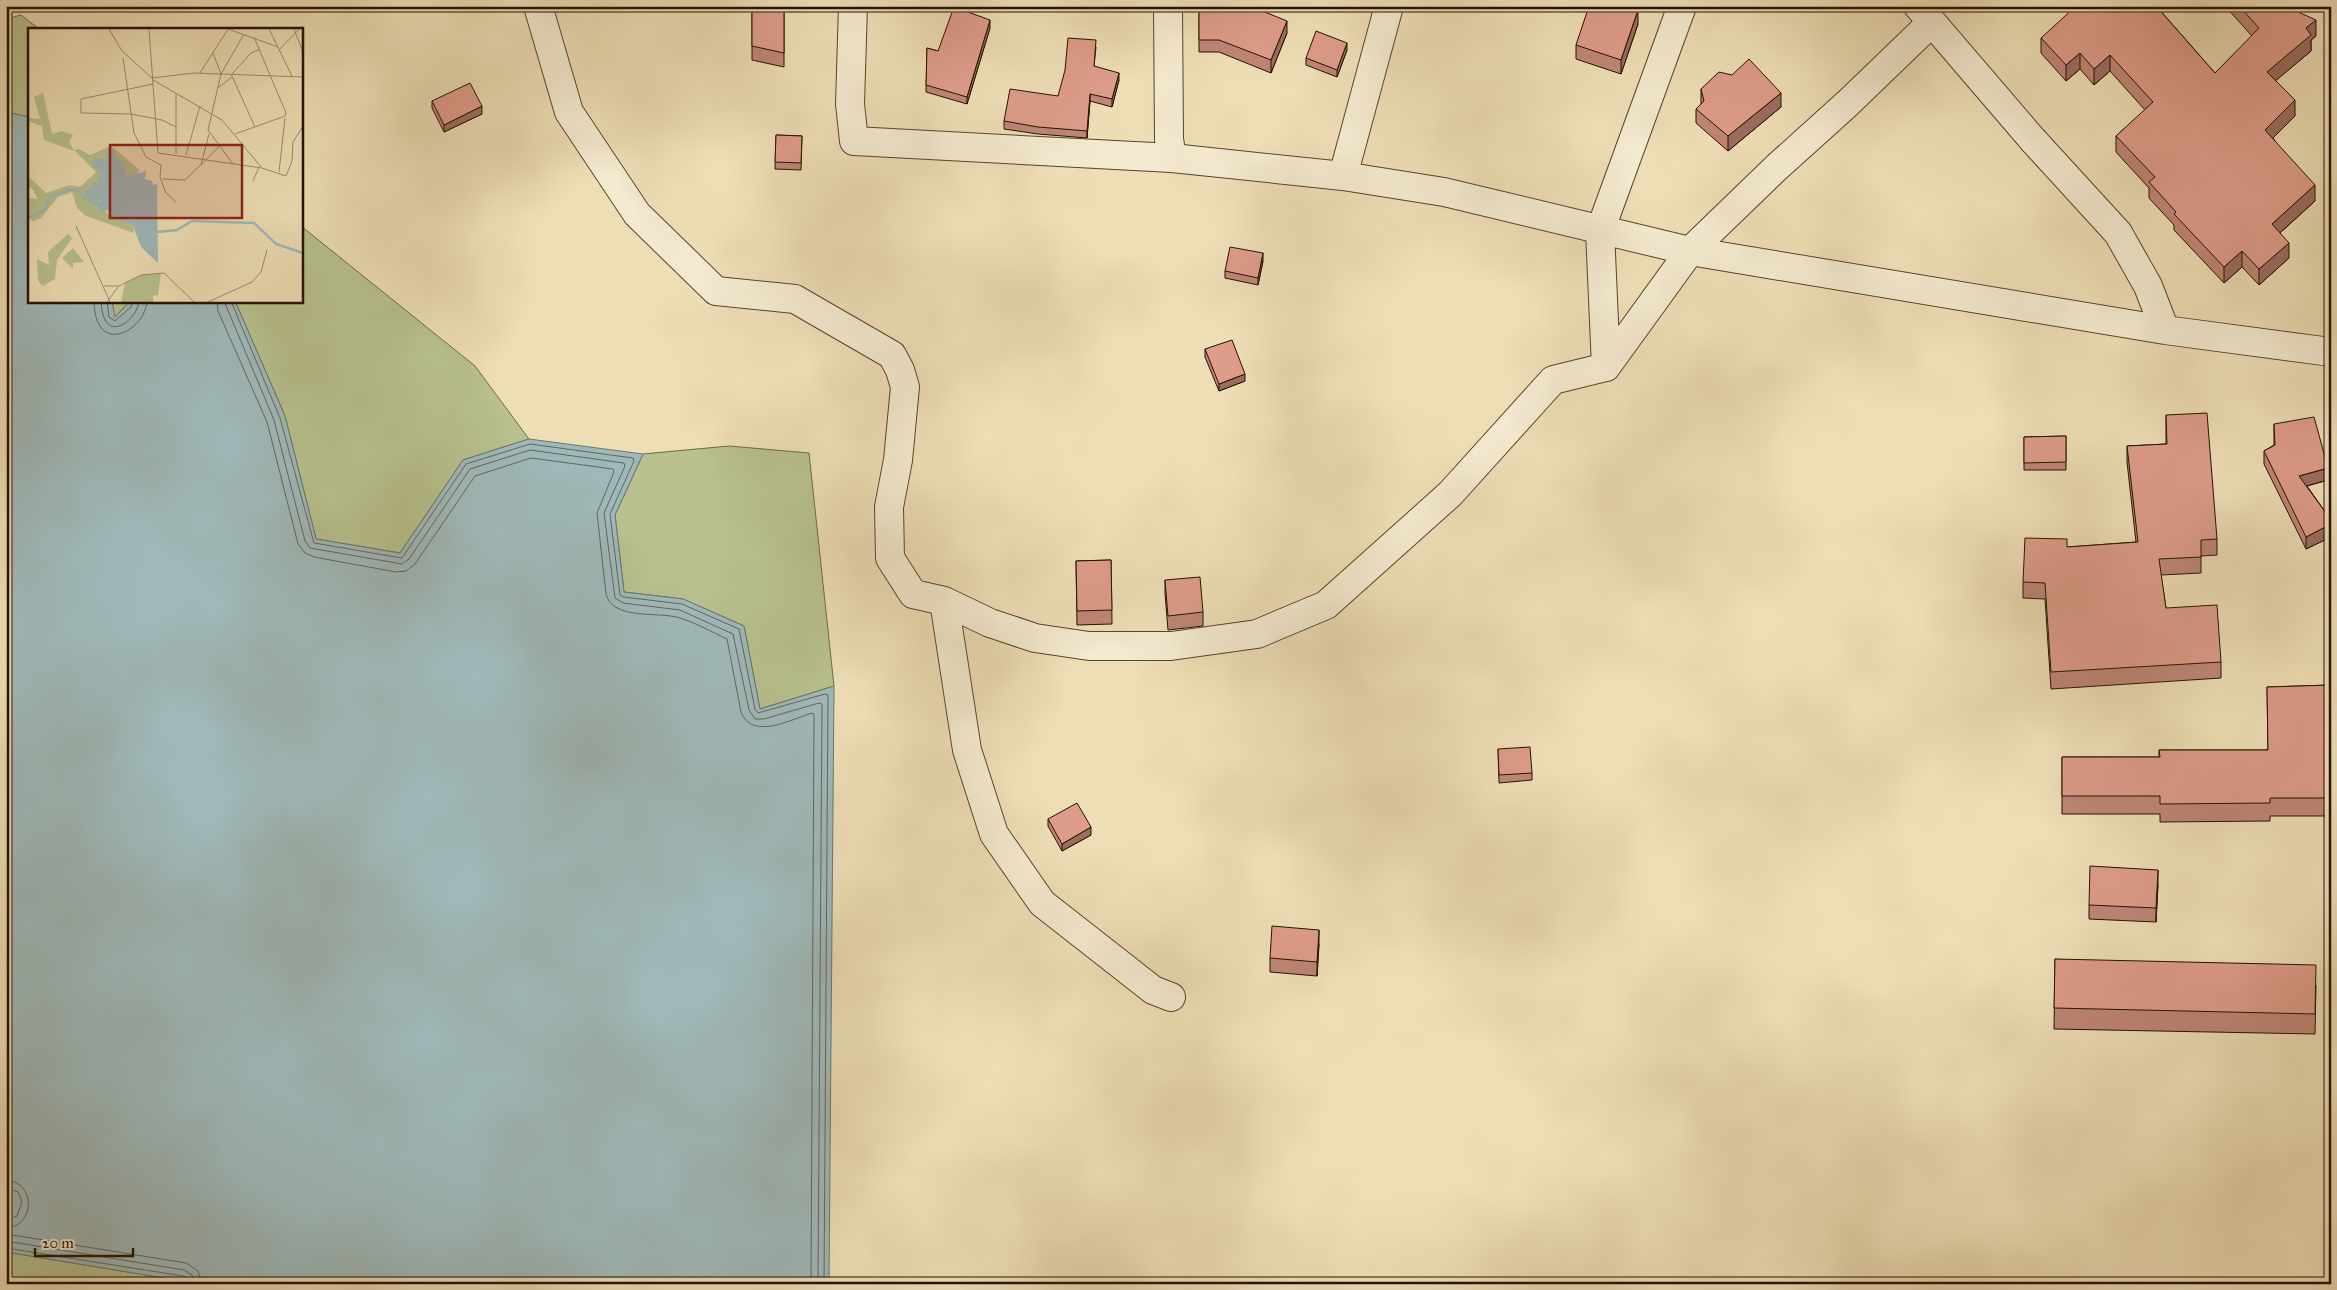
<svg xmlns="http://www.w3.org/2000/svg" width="2337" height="1290" font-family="'IM FELL Great Primer',serif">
  <rect width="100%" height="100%" fill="#eedeb6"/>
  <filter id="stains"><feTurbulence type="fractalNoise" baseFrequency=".004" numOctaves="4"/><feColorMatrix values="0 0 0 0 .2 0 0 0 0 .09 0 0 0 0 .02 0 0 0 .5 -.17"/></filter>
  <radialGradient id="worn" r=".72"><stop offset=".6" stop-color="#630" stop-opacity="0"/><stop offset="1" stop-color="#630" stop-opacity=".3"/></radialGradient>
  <path fill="#b8c18f" stroke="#6e6948" d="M 21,15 L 39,29 L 29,29 L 29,117 L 6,112 L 6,19 Z
    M 301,226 L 475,366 L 529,439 L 463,460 L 400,553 L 316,539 L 285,416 L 235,301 L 301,301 Z
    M 112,301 L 130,301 L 114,318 Z
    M 729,446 L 809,453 L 834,686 L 760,709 L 744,626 L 683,599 L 624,592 L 615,515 L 643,454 Z
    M 6,1252 L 182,1281 L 185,1284 L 6,1284 Z"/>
  <path fill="#9fb9ba" stroke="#6e7670" d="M 6,112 L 29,117 L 29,301 L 112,301 L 115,317 L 130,301 L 235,301 L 285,416 L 316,539 L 400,553 L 463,460 L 529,439 L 643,454 L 615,515 L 624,592 L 683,599 L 744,626 L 760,709 L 834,686 L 829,1284 L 185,1284 L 182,1281 L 6,1252 L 6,1217 L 11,1201 L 6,1198 Z"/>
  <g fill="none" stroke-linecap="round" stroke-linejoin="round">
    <path stroke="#62655d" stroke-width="1" d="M 94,301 C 95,359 146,330 147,301
      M 101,301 C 103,348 138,320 139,301
      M 107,301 L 109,317 L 115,321 L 131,307 L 133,301
      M 217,301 L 218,311 L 267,422 L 298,544 L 305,553 L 314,557 L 396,572 L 406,571 L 415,564 L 475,476 L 531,458 L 613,469 L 614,472 L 597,513 L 606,594 C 613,621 659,611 680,618 C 696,623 712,632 727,639 L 741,712 C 752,741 792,719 812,713 L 814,714 L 811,1284
      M 224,301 L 274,420 L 305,541 L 310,548 L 402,564 L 409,559 L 470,469 L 530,450 L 624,463 L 625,466 L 604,513 L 615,598 L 623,603 L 680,610 L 733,634 L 749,710 L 755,719 L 764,719 L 819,703 L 822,704 L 818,1284
      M 231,301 L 280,418 L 314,543 L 402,558 L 466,464 L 530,444 L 633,458 L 634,461 L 610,514 L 620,595 L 624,597 L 682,604 L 739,629 L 755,709 L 758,713 L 825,694 L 828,695 L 824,1284
      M 6,1180 C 37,1182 35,1227 6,1228
      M 6,1188 L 18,1192 L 22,1202 L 17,1216 L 6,1220
      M 6,1234 L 186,1263 L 198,1271 L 202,1284
      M 6,1241 L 184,1270 L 192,1275 L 194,1284
      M 6,1248 L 183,1276 L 187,1279 L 188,1284"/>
    <defs>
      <path id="minor" d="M 538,6 L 569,112 L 637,214 L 716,291 L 795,299 L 892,355 L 900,370 L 905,387 L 898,460 L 889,507 L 890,558 L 913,594 L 944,601 L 967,750 L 994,834 L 1042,903 L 1153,990 L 1171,997
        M 853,6 L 850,104 L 854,141 L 1172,158 L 1343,176 L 1444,192 L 1690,251 L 2165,330 L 2331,352
        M 1168,6 L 1169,139 L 1172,158
        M 1918,6 L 2032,139 L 2118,233 L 2148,286 L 2165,330
        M 1343,176 L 1389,6
        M 1606,367 L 1600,231 L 1682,6
        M 944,601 L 990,623 L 1035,638 L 1089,646 L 1171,646 L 1257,634 L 1326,605 L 1450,494 L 1553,380 L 1606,367 L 1690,251 L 1777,167 L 1848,103 L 1931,23"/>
    </defs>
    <use href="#minor" stroke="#56442e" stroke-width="30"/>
    <use href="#minor" stroke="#f4ead0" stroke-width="28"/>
  </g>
  <path fill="#bf8677" stroke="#241100" d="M 752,6 L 784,6 L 784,67 L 752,60 Z
    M 1199,6 L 1287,33 L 1271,73 L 1219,52 L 1199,52 Z
    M 2225,6 L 2285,6 L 2316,36 L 2311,40 L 2311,51 L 2275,81 L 2295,116 L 2273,138 L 2315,201 L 2280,233 L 2289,258 L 2259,285 L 2242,267 L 2224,283 L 2174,230 L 2174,225 L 2149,198 L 2149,188 L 2116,152 L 2116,136 L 2145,110 L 2110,71 L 2094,85 L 2080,69 L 2066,81 L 2041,53 L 2041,38 L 2159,9 L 2215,73 L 2252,36 Z
    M 1638,24 L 1621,74 L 1576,59 L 1576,45 Z
    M 990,28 L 967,104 L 926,92 L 927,48 L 938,51 Z
    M 1096,47 L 1094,66 L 1119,80 L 1112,107 L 1090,101 L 1087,138 L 1038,134 L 1004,129 L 1004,121 L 1058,96 Z
    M 1347,50 L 1337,77 L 1306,65 L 1306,58 Z
    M 1701,89 L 1781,107 L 1728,151 L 1696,123 L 1696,109 L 1701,104 Z
    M 432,101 L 482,114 L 444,132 L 432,108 Z
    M 776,135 L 802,136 L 801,170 L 775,169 Z
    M 1263,261 L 1258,285 L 1225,278 L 1225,271 Z
    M 1205,349 L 1245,381 L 1219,391 L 1205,357 Z
    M 2166,415 L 2217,539 L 2217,555 L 2201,556 L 2201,573 L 2161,575 L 2166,608 L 2221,662 L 2221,678 L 2051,689 L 2045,599 L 2023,598 L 2023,582 L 2067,547 L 2136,542 L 2127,462 L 2127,446 L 2166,444 Z
    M 2274,424 L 2328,480 L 2307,486 L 2331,520 L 2331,537 L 2306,549 L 2264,464 L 2264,451 L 2274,445 Z
    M 2066,436 L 2066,470 L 2024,470 L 2024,437 Z
    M 1111,560 L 1112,624 L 1077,625 L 1076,561 Z
    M 1165,580 L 1203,612 L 1203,626 L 1168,630 L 1165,594 Z
    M 2331,685 L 2331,816 L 2270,816 L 2270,821 L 2160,822 L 2160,814 L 2062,814 L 2062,757 L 2159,757 L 2159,750 L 2268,750 L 2267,687 Z
    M 1498,749 L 1532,773 L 1532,780 L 1499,783 Z
    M 1048,819 L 1091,835 L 1062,851 L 1048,826 Z
    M 2158,884 L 2156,922 L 2089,919 L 2089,905 Z
    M 1319,944 L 1317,976 L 1270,972 L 1270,958 Z
    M 2055,959 L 2316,985 L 2315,1034 L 2054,1029 Z
    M 2331,1011 L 2331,1062 L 2326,1062 L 2326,1044 Z"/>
  <path fill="#9b6d61" stroke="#241100" d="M 2151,6 L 2162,6 L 2151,16 Z
    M 1638,10 L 1638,24 L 1621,74 L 1621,60 Z
    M 990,20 L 990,28 L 967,104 L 967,97 Z
    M 2316,20 L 2316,36 L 2311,40 L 2311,51 L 2267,88 L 2267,72 L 2306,28 Z
    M 1287,21 L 1287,33 L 1271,73 L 1271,60 Z
    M 1347,43 L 1347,50 L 1337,77 L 1337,70 Z
    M 2080,53 L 2080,69 L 2066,81 L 2066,65 Z
    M 2110,55 L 2110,71 L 2094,85 L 2094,69 Z
    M 1119,73 L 1119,80 L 1112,107 L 1112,99 Z
    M 1781,93 L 1781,107 L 1728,151 L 1728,136 Z
    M 1090,94 L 1090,101 L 1087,138 L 1087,131 Z
    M 2295,100 L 2295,116 L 2265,146 L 2265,130 Z
    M 482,106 L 482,114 L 444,132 L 444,125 Z
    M 2315,185 L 2315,201 L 2272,240 L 2272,224 Z
    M 2289,243 L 2289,258 L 2259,285 L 2259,269 Z
    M 2242,251 L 2242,267 L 2224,283 L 2224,267 Z
    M 1263,253 L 1263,261 L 1258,285 L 1258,278 Z
    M 1245,374 L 1245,381 L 1219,391 L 1219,384 Z
    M 2328,468 L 2328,480 L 2299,488 L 2299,476 Z
    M 2331,524 L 2331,537 L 2306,549 L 2306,537 Z
    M 1091,827 L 1091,835 L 1062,851 L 1062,844 Z
    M 2158,870 L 2158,884 L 2156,922 L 2156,908 Z
    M 1319,930 L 1319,944 L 1317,976 L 1317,962 Z"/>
  <path fill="#de9c8a" stroke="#241100" d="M 752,6 L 784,6 L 784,53 L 752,46 Z
    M 1199,6 L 1250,6 L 1287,21 L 1271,60 L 1219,40 L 1199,40 Z
    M 1589,6 L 1627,6 L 1638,10 L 1621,60 L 1576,45 Z
    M 2076,6 L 2156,6 L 2215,73 L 2259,28 L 2239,6 L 2285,6 L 2316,20 L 2306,28 L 2311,35 L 2267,72 L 2295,100 L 2265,130 L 2315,185 L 2272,224 L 2289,243 L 2259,269 L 2242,251 L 2224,267 L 2174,214 L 2176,212 L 2149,182 L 2155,177 L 2116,136 L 2153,102 L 2110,55 L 2094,69 L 2080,53 L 2066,65 L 2041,38 Z
    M 954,7 L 990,20 L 967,97 L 926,85 L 927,48 L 938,51 Z
    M 1316,31 L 1347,43 L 1337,70 L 1306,58 Z
    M 1068,38 L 1096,40 L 1094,66 L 1119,73 L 1112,99 L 1090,94 L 1087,131 L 1038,127 L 1004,121 L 1010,89 L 1058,96 L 1065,70 Z
    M 1749,59 L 1781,93 L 1728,136 L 1696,109 L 1704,101 L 1701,89 L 1719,72 L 1732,75 Z
    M 470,83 L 482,106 L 444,125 L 432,101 Z
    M 776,135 L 802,136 L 801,163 L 775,162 Z
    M 1230,247 L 1263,253 L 1258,278 L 1225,271 Z
    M 1232,340 L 1245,374 L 1219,384 L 1205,349 Z
    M 2207,413 L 2217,539 L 2201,540 L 2201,557 L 2159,559 L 2166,608 L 2217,605 L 2221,662 L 2051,672 L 2045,583 L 2023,582 L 2025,538 L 2067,539 L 2067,547 L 2138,542 L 2127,446 L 2167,444 L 2166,415 Z
    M 2314,417 L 2328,468 L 2299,476 L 2331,520 L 2331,524 L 2306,537 L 2264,451 L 2275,445 L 2274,424 Z
    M 2066,436 L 2066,462 L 2024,463 L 2024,437 Z
    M 1111,560 L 1112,610 L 1077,611 L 1076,561 Z
    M 1200,577 L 1203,612 L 1168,616 L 1165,580 Z
    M 2331,685 L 2331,798 L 2270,798 L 2270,803 L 2160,804 L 2160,796 L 2062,796 L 2062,757 L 2160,757 L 2159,750 L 2268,750 L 2267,687 Z
    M 1530,747 L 1532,773 L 1499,775 L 1498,749 Z
    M 1077,803 L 1091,827 L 1062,844 L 1048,819 Z
    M 2090,866 L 2158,870 L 2156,908 L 2089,905 Z
    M 1272,926 L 1319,930 L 1317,962 L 1270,958 Z
    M 2055,959 L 2316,965 L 2315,1014 L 2054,1008 Z
    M 2329,1011 L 2331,1011 L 2331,1045 L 2326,1044 Z"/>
  <g transform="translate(28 28)">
    <rect width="275" height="275" fill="#eedeb6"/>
    <path d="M 15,65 L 24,106 L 34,103 L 45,107 L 41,114 L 46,123 L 16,112 L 14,98 L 0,93 L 0,85 L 2,90 L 12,91 L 6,69 ZM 83,118 L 112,142 L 105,149 L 100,148 L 98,141 L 75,131 L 68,139 L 73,145 L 69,156 L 72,177 L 82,188 L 105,197 L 106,205 L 58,188 L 49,180 L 44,164 L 30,169 L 13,190 L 5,193 L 0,190 L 0,170 L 10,171 L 3,159 L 0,160 L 0,148 L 18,165 L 42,157 L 52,159 L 68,144 L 46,122 L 51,121 L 62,127 ZM 40,206 L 44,210 L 29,232 L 27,251 L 15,258 L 10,253 L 9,231 L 21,237 L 20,224 ZM 45,220 L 56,234 L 45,235 L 45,241 L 34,230 ZM 133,245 L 130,267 L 125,268 L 125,274 L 93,274 L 97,255 L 113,247 Z" fill="#b8c18f"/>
    <path d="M 80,123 L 87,125 L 88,135 L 92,131 L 95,134 L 100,148 L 118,143 L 117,151 L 124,153 L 125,157 L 129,156 L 130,235 L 113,219 L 105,197 L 82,188 L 79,182 L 73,184 L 69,180 L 72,172 L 63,172 L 58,169 L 56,163 L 63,160 L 64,155 L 69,155 L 73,145 L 65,138 L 66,131 L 78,131 Z" fill="#9fb9ba"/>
    <path fill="none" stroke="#9fb9ba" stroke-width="2.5" d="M 0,190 L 17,182 L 21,169 L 41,162 L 49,162 L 60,173 L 72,176M 129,204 L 149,202 L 164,193 L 226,195 L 248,216 L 275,225"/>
    <path fill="none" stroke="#9d8c6d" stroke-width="1" d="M 81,1 L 94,23 L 125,51M 121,1 L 130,125 L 234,140 L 258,148 L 264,133 L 265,114 L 275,98M 200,1 L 250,19M 241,1 L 264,48M 266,1 L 275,24M 252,21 L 271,1M 185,25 L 193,46M 95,30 L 106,105 L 118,129 L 133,137 L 132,149 L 138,165 L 148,174M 172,45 L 200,1M 203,46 L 227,99M 204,46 L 223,25 L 231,22M 125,50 L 165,45 L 275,49M 125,52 L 194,92 L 233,139M 125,56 L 53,71 L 53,85 L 103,86 L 134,92 L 148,99M 190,60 L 204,49M 148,66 L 148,126M 207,106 L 257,88 L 258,85 L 226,9M 158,127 L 172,78M 205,136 L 180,102 L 193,46 L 216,6M 173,137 L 181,106M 251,144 L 257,90M 135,151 L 157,152 L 191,119M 225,153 L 231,139M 48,198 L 82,274M 76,258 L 91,258 L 113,247 L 136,245 L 166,274M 79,274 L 90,259M 180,274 L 224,254 L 233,244 L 239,222"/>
    <path fill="#8f2418" fill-opacity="0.15" stroke="#8f2418" stroke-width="2.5" d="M 82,117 L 214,117 L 214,190 L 82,190 Z"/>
    <rect width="275" height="275" fill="none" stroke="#241100" stroke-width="2.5"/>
  </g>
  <rect width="2337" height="1290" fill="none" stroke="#eedeb6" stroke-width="25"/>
  <rect x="8" y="8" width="2322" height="1275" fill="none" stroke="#241100" stroke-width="2.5"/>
  <rect x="12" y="12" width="2312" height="1265" fill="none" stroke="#241100"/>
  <path d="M35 1248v8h98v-8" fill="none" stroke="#241100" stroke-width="2.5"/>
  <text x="42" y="1248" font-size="15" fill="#241100" stroke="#f4ead0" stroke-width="4" paint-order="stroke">20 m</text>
  <rect width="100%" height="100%" filter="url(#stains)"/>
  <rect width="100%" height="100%" fill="url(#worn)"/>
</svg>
